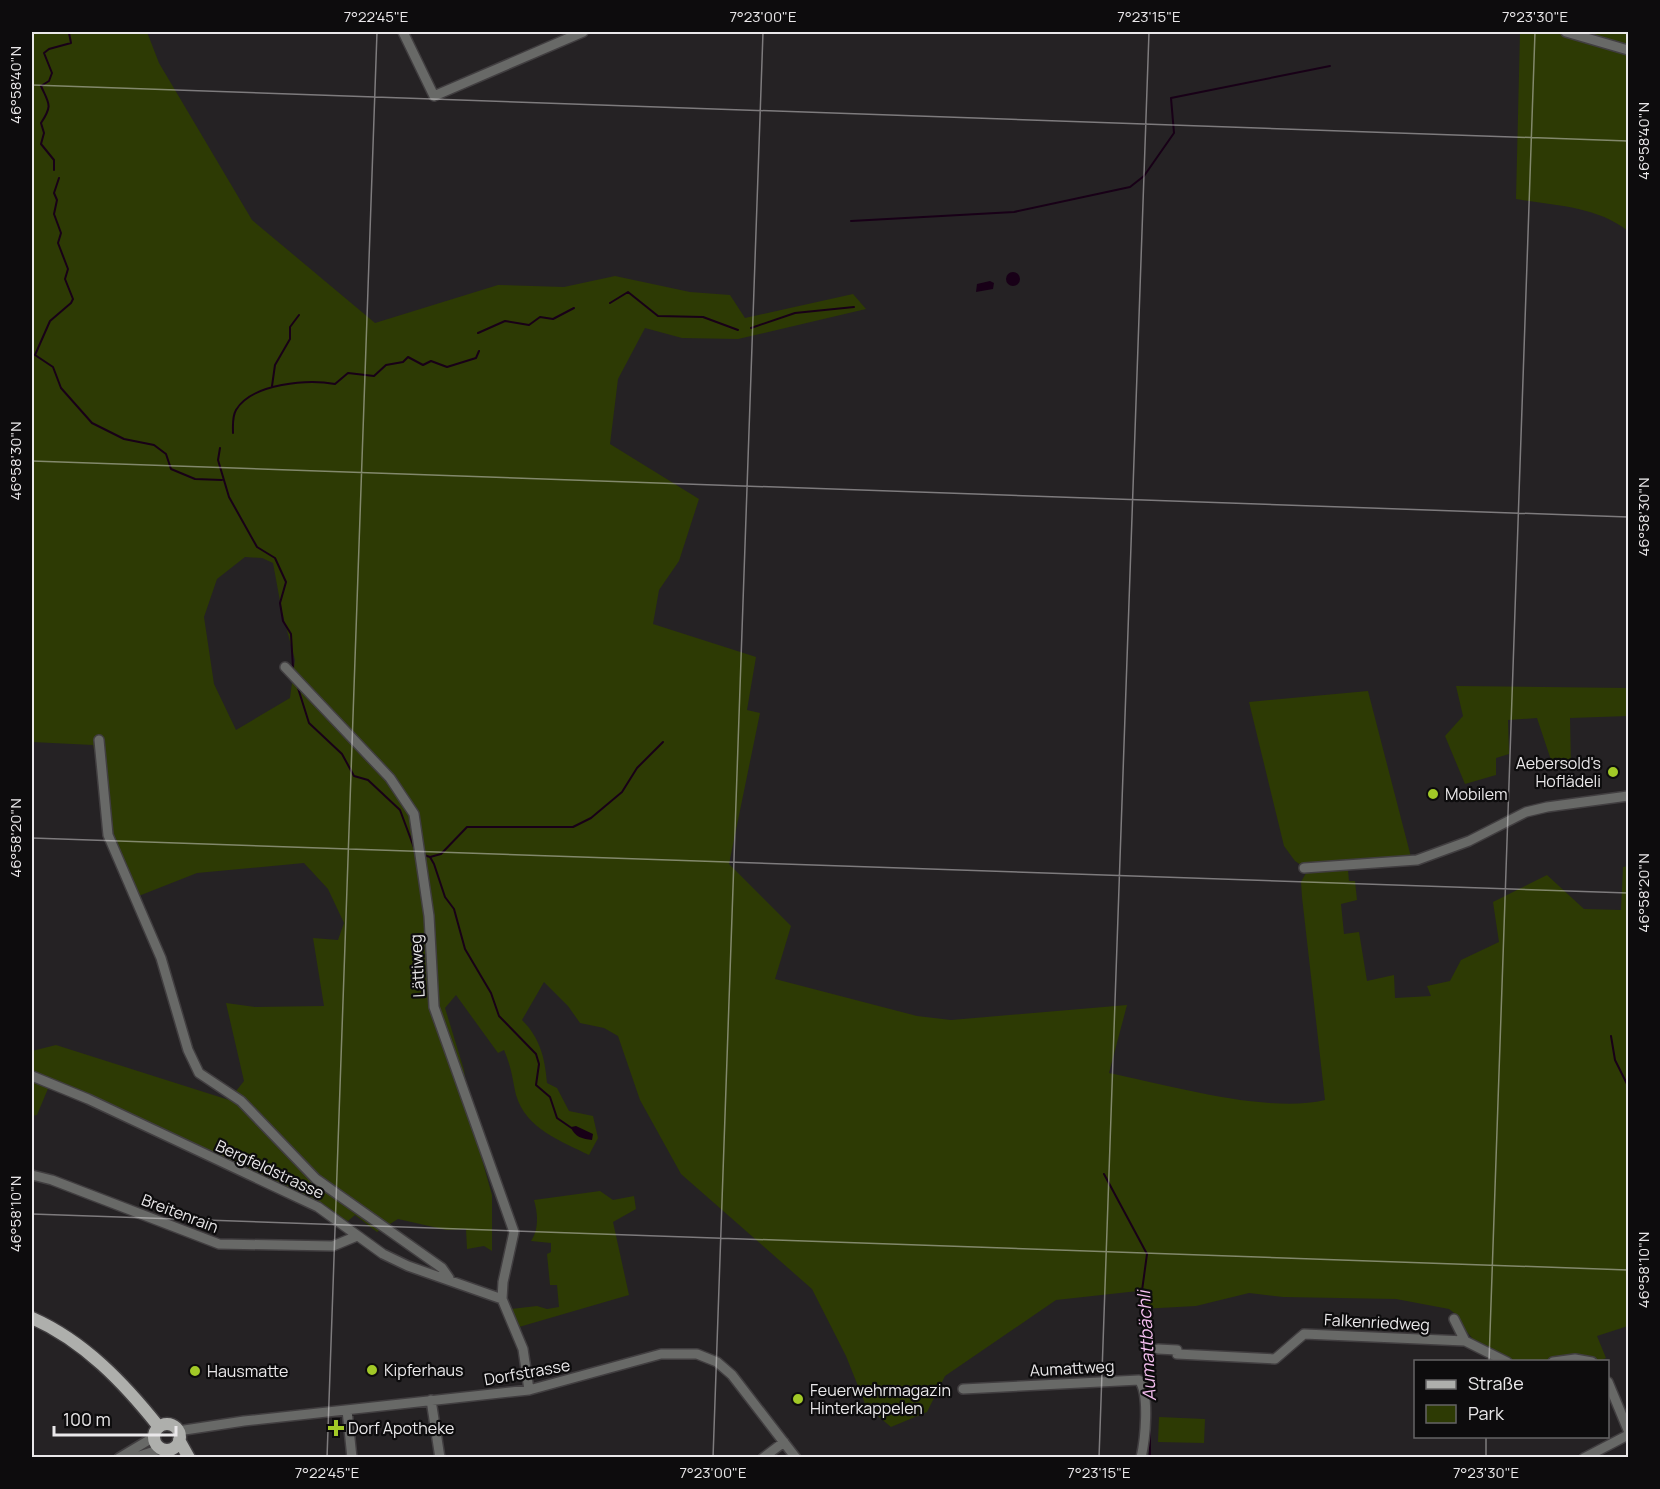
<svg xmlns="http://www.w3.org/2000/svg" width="1660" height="1489" font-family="Manrope,sans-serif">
  <rect width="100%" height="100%" fill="#252224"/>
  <path fill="#2d3a04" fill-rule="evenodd" d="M 32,32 L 147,32 L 159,63 L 252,220 L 375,323 L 498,285 L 564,287 L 615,276 L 690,292 L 730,295 L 745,318 L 853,294 L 866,309 L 738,339 L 682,338 L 645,328 L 618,379 L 610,444 L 699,499 L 679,561 L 659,590 L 653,624 L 756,657 L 747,710 L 760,713 L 729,864 L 791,926 L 775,979 L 917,1016 L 951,1020 L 1127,1005 L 1109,1073 C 1168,1085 1268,1114 1325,1100 L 1302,897 L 1301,882 L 1306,873 L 1348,870 L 1349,881 L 1355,881 L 1357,900 L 1341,904 L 1344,934 L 1359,932 L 1367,981 L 1394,975 L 1395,998 L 1431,996 L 1427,986 L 1450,981 L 1461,960 L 1499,942 L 1493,902 L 1547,875 L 1584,909 L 1621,910 L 1623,867 L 1628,866 L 1628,1326 L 1597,1336 L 1606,1358 L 1599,1361 L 1576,1356 L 1539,1361 L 1514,1362 L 1477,1344 L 1458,1321 L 1457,1315 L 1449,1309 L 1396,1299 L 1283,1297 L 1249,1293 L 1196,1306 L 1141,1309 L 1138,1291 L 1056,1300 L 945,1376 L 927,1412 L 891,1427 L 866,1406 L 846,1356 L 812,1289 L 681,1174 L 640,1100 L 618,1036 L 604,1028 L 580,1023 L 568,1006 L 544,982 L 522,1020 C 540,1038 545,1058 547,1083 L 557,1088 L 569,1111 L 593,1116 L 598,1138 L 589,1155 C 561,1141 526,1129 516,1095 C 512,1077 512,1069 504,1050 L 498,1053 L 456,995 L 445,1008 L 464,1070 L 472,1124 L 492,1195 L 492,1251 L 484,1246 L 467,1249 L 466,1229 L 447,1230 L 398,1219 L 377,1232 L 355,1215 L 348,1221 L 145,1120 L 52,1079 L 37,1115 L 32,1116 L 32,1051 L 56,1045 L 229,1100 L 244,1081 L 226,1003 L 255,1007 L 324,1006 L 313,938 L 338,940 L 344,923 L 328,889 L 304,863 L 197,873 L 131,899 L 110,826 L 93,745 L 32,742 ZM 245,557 L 262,558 L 273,563 L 282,612 L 295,660 L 290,698 L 236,730 L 214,684 L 204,617 L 217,579 Z
    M 1520,32 L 1628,32 L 1628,231 C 1596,206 1555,206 1516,199 Z
    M 1456,686 L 1628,688 L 1628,716 L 1570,718 L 1571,765 L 1553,766 L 1537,718 L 1508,720 L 1509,754 L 1496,758 L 1496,775 L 1465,784 L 1445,736 L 1463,716 Z
    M 1368,691 L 1411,857 L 1301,865 L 1295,861 L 1284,846 L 1249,702 Z
    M 600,1191 L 613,1200 L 634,1196 L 636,1209 L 613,1222 L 629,1295 L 519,1327 L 511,1309 L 537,1306 L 547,1309 L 559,1307 L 557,1285 L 550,1285 L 547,1254 L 551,1252 L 551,1243 L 531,1241 C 539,1229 538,1214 534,1200 Z
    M 1159,1417 L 1205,1419 L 1204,1443 L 1158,1442 Z"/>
  <path fill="#180017" d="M1006 279a7 7 0 1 1 14 0a7 7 0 1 1-14 0Z
    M 990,281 L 994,283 L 993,289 L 976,292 L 977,284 Z
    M 576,1126 L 593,1134 L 592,1140 C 583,1139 574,1137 571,1127 Z"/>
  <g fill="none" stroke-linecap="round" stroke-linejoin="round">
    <path stroke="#180017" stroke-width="2" d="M 54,170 L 54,160 L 41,144 L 44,133 L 41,123 C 53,105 49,104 41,86 L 49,81 L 52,73 L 44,53 L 49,49 L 71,43 L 69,33 L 63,32
      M 59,178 L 54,193 L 57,200 L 54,214 L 61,233 L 58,243 L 68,269 L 65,279 L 73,299 L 71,303 L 50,321 L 35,355 L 53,367 L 61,388 L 92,423 L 124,439 L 154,445 L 166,454 L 171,469 L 195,479 L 222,480
      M 851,221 L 1014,212 L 1130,187 L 1144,176 L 1174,133 L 1171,98 L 1330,66
      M 610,303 L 628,292 L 658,316 L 703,317 L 738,330
      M 751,328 L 795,313 L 854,307
      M 478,333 L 505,321 L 529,325 L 540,317 L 553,319 L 574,308
      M 272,386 L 275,365 L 290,339 L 290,327 L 299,315
      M 233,433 C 233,425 232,417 236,410 C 252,383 309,379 335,384 L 348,373 L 374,376 L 386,365 L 403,362 L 408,357 L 423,365 L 431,361 L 447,367 L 476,358 L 479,351
      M 220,448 L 218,460 L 229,497 L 257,547 L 275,558 L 286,582 L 280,603 L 283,621 L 291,634 L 293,668
      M 298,688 L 309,723 L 342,754 L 354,776 L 368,780 L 400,810 L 416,853
      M 424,855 L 430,857 L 434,864 L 445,897 L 454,909 L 465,949 L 491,993 L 499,1016 L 536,1054 L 539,1064 L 536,1085 L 550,1097 L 557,1118 L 573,1129
      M 430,857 L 441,854 L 467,827 L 573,827 L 591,818 L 622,792 L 637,768 L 663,742
      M 1611,1036 L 1615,1060 L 1628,1086
      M 1104,1174 L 1147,1254 L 1141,1298 L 1145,1312 L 1150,1390 L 1150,1458"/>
    <defs>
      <path id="minor" d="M 403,32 L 434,96 L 583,32
        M 1566,32 L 1628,50
        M 285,667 L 390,778 L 414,814 L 429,916 L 434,1007 L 514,1232 L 503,1282 L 502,1299
        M 99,740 L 108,835 L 161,958 L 188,1050 L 199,1073 L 241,1101 L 316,1179 L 442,1268 L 449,1278
        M 1304,868 L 1417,860 L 1469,841 L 1526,812 L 1547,807 L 1628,796
        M 32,1076 L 88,1099 L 318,1207 L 383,1254 L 408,1266 L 502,1299 L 523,1349 L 529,1390
        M 32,1175 L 52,1180 L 219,1244 L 333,1246 L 357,1236
        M 1454,1319 L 1465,1341 L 1507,1362
        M 1158,1349 L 1177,1350 L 1177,1354 L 1275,1359 L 1304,1334 L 1465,1341
        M 1553,1362 L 1575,1359 L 1592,1362
        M 1608,1382 L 1628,1430
        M 963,1389 L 1139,1380 C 1150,1394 1145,1440 1141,1458
        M 431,1400 L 440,1458
        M 347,1410 L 352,1458
        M 178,1431 L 244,1421 L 529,1390 L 661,1354 L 697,1354 L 717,1362 L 732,1375 L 796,1458
        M 119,1458 L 154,1437
        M 133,1458 L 161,1449
        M 763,1458 L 784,1442
        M 1584,1458 L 1628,1435"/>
      <path id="major" d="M 32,1318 C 84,1341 124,1383 159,1427
        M154 1437a13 13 0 1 1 26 0a13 13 0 1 1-26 0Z
        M 179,1440 L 189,1458"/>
    </defs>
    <use href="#minor" stroke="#413e40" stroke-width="12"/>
    <use href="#major" stroke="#413e40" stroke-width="15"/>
    <use href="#minor" stroke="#686967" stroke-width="9"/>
    <use href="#major" stroke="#aeafac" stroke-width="12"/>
  </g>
  <path fill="none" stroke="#eae8ea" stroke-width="1.5" stroke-opacity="0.45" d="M 32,85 L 1628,141M 32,461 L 1628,517M 32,838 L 1628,893M 32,1214 L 1628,1270M 1489,1362 L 1535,32M 327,1458 L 377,32M 713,1458 L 763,32M 1099,1458 L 1149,32M 1486,1458 L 1486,1436"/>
  <g fill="#a2c927" stroke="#0d0c0d" stroke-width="2">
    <circle cx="1613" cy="772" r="6"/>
    <circle cx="1433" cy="794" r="6"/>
    <circle cx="372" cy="1370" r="6"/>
    <circle cx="195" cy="1371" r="6"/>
    <circle cx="798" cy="1399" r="6"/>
    <path d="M333 1419h6v6h6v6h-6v6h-6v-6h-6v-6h6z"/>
  </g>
  <g text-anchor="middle" stroke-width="4.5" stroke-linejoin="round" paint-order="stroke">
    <g font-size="16" fill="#eae8ea" stroke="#0d0c0d" text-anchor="start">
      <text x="1601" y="769" text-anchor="end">Aebersold's<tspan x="1601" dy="18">Hoflädeli</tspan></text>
      <text x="1445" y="800">Mobilem</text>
      <text x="384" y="1376">Kipferhaus</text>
      <text x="207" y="1377">Hausmatte</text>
      <text x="810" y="1396">Feuerwehrmagazin<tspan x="810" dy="18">Hinterkappelen</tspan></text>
      <text x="348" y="1434">Dorf Apotheke</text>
    </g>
    <g font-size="16" fill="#eae8ea" stroke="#0d0c0d">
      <text transform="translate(417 966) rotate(-93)" y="6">Lättiweg</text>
      <text transform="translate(270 1169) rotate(25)" y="6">Bergfeldstrasse</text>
      <text transform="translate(180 1213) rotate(21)" y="6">Breitenrain</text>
      <text transform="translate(1377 1322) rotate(3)" y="6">Falkenriedweg</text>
      <text transform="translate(1072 1368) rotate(-3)" y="6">Aumattweg</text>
      <text transform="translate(527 1372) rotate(-10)" y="6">Dorfstrasse</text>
    </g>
    <g font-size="18" font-style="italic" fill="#f6bff1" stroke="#0d0c0d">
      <text transform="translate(1147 1346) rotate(-93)" y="6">Aumattbächli</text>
    </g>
  </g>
  <rect width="1660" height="1489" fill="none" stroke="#0d0c0d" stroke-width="66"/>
  <rect x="1414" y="1360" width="195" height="78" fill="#0d0c0d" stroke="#656465" stroke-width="1.5"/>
  <rect x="1426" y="1380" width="30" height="9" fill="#aeafac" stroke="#656465" stroke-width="1.5"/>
  <text x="1468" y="1390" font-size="18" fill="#eae8ea">Straße</text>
  <rect x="1426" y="1405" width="30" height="18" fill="#2d3a04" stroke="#656465" stroke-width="1.5"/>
  <text x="1468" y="1420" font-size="18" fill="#eae8ea">Park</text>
  <path d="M54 1426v9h122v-9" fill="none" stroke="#eae8ea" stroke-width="3"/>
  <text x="63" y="1426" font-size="18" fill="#eae8ea" stroke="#0d0c0d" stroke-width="4.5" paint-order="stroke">100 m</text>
  <rect x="33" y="33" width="1594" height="1423" fill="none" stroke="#eae8ea" stroke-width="2"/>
  <g font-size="15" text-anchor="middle" fill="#eae8ea">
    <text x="376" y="22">7°22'45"E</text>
    <text x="763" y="22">7°23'00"E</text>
    <text x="1149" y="22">7°23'15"E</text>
    <text x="1535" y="22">7°23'30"E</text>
    <text transform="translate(16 85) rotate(-90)" y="5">46°58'40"N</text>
    <text transform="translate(1644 141) rotate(-90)" y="5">46°58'40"N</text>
    <text transform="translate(16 461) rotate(-90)" y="5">46°58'30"N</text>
    <text transform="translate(1644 517) rotate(-90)" y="5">46°58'30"N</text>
    <text transform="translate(16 838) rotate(-90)" y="5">46°58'20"N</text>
    <text transform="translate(1644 893) rotate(-90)" y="5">46°58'20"N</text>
    <text transform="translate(16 1214) rotate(-90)" y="5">46°58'10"N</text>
    <text transform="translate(1644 1270) rotate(-90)" y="5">46°58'10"N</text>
    <text x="327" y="1478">7°22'45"E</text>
    <text x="713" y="1478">7°23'00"E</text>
    <text x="1099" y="1478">7°23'15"E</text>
    <text x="1486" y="1478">7°23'30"E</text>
  </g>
</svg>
